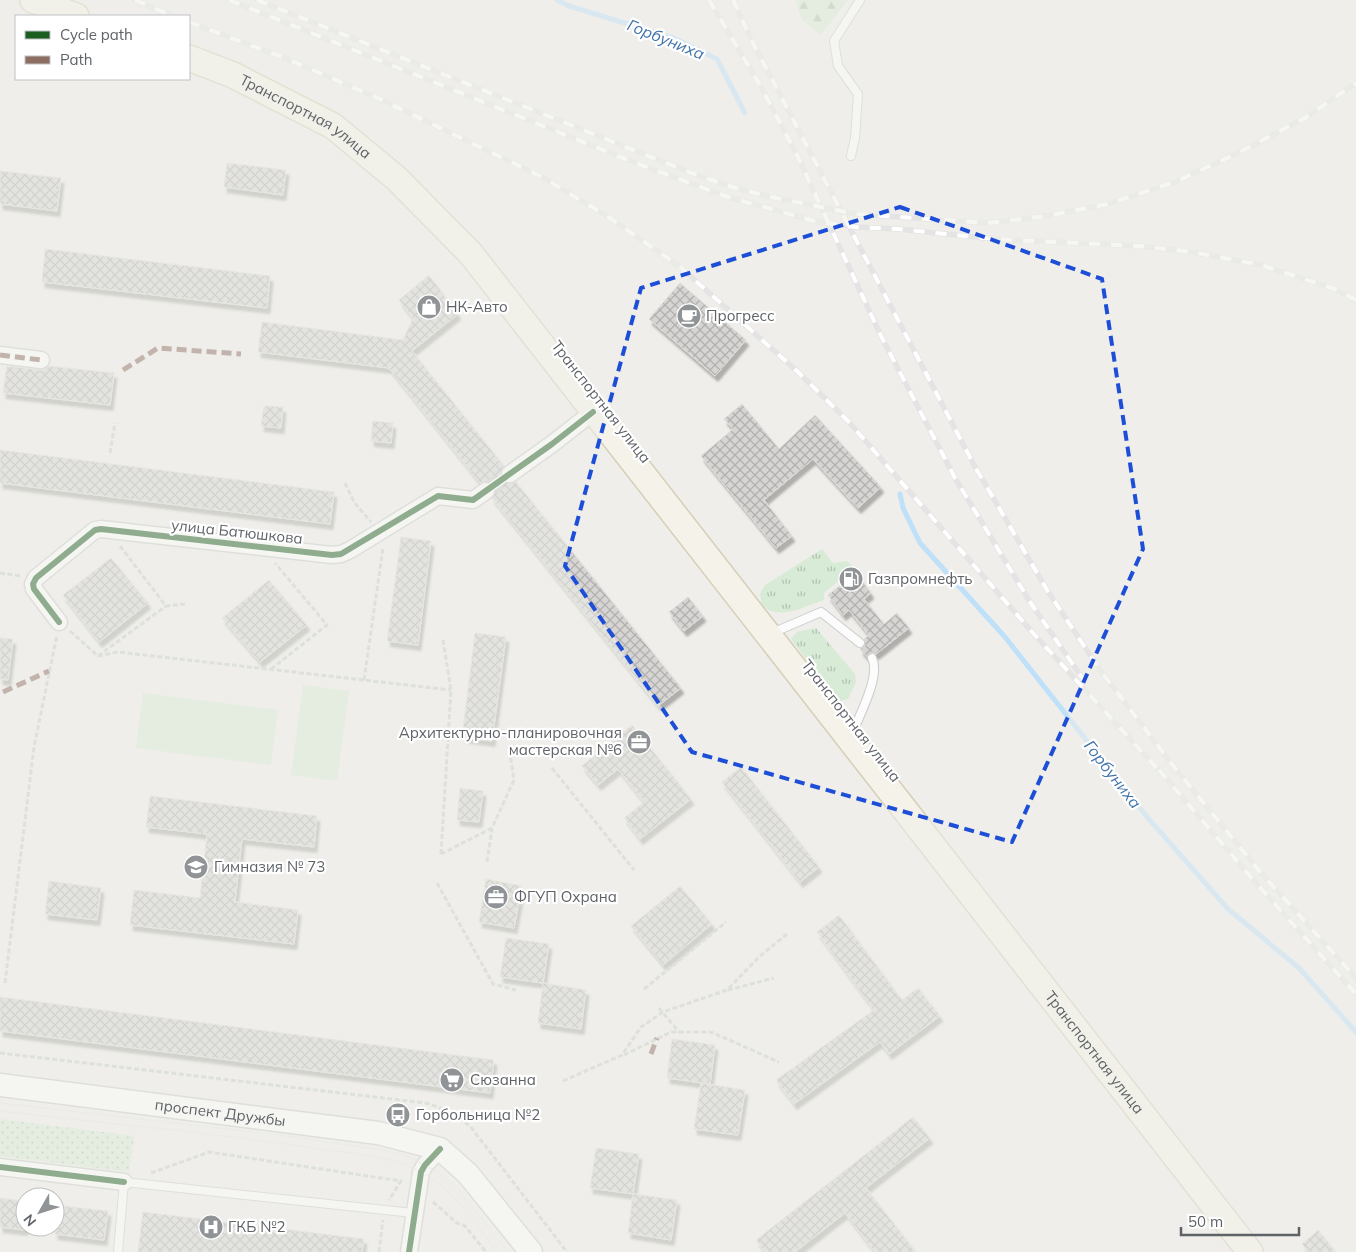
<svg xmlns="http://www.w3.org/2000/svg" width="1356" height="1252" font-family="Mulish,sans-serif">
  <defs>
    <pattern id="grass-tufts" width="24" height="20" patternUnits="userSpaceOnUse" patternTransform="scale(1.25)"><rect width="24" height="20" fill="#d8ebd6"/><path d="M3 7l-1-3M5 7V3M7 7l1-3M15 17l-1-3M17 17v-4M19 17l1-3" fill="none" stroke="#b2c2b1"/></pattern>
    <pattern id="forest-firs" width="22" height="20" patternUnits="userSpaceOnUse" patternTransform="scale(1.25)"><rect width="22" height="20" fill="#d8ebd6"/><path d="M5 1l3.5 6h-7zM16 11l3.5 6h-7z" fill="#b2c2b1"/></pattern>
    <pattern id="park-dots" width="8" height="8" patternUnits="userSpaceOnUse" patternTransform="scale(1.25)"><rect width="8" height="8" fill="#d8ebd6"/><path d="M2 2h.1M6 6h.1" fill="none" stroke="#b2c2b1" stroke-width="1.8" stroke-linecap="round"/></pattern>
    <pattern id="building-cross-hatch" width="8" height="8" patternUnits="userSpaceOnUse" patternTransform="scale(1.25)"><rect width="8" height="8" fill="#d6d5d3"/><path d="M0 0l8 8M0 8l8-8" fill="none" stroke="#b1b0af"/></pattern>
    <filter id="shadow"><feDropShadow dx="3" dy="5.5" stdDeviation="1" flood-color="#0004"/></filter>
  </defs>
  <rect width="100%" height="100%" fill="#efeeea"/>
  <path fill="url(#grass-tufts)" d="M 822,549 L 833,563 L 847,561 L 854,568 L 824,593 L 824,600 C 802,607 781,621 762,606 L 760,594 L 765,585 Z
    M 816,628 L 855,674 L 856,682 L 848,699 L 838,702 L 791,639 L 797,632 Z"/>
  <path fill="url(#forest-firs)" d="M 796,0 L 848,0 L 821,35 L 802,20 Z"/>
  <path fill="url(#park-dots)" d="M 0,1119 L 134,1136 L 129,1172 L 0,1156 Z"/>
  <path fill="#d8ebd6" d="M 303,685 L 349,691 L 337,781 L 291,775 Z
    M 143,693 L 278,710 L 271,765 L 136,748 Z"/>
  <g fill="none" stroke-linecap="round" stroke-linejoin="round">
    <path stroke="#bfe0f9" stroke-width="5" d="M 557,0 L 569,6 L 674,38 L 717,59 L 745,113
      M 900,494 L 903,508 L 920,543 L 1005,637 L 1147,817 L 1228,909 L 1299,968 L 1356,1032"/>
  </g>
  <path fill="url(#building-cross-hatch)" stroke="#deddd9" filter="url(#shadow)" d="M 227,163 L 286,170 L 283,195 L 224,187 Z
    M 0,171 L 61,178 L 57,211 L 0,204 Z
    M 45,249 L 270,276 L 267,308 L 42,282 Z
    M 429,275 L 458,314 L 412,351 L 504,466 L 500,474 L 502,480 L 510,484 L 516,482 L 681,688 L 658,706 L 492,498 L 496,491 L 494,485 L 486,481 L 480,483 L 389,368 L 258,352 L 262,322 L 403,340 L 413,318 L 399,300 Z
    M 680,283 L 746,340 L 715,376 L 649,319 Z
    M 7,366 L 40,370 L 45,369 L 49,366 L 114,373 L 110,405 L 3,393 Z
    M 742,404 L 779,449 L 815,415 L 881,487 L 858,508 L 813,459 L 764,500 L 792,536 L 776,548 L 701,456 L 733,429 L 724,419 Z
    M 264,406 L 283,407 L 281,428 L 261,426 Z
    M 373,421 L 393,423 L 391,443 L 371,441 Z
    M 0,450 L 334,492 L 330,524 L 0,483 Z
    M 401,537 L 431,541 L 418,645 L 387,641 Z
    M 111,558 L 148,603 L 99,642 L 63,595 Z
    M 856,573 L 871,593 L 864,599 L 884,624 L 897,613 L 909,628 L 876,654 L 871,652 L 867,657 L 860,649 L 865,646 L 864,639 L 869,635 L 849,610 L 843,615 L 828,595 Z
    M 269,580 L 307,625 L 260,662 L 222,618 Z
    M 688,597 L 703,616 L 684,631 L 669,612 Z
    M 475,633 L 506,637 L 492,741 L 462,737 Z
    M 0,638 L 13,639 L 8,680 L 0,679 Z
    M 632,725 L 691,799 L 640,839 L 624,818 L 644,802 L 618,769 L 598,785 L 582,766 Z
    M 741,767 L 819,867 L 800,882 L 722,782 Z
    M 460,788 L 483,791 L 479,822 L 457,820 Z
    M 150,796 L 317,816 L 314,847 L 242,839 L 235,902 L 298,910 L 294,944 L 130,925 L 134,890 L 200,898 L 207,834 L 146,827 Z
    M 486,879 L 522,886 L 514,928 L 479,922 Z
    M 49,881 L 101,888 L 97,920 L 45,914 Z
    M 680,886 L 712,924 L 663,965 L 631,926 Z
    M 839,915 L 902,1000 L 918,988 L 940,1016 L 889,1054 L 880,1042 L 794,1104 L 776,1080 L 874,1010 L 817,932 Z
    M 506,938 L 549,944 L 543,983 L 500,977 Z
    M 543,983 L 586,990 L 581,1029 L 538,1023 Z
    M 0,997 L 494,1060 L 490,1093 L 0,1031 Z
    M 672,1039 L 715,1045 L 710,1084 L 667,1078 Z
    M 701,1083 L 745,1090 L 738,1135 L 694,1129 Z
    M 913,1117 L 930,1138 L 866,1188 L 916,1252 L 875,1252 L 845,1213 L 795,1252 L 765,1252 L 756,1240 Z
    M 596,1148 L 639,1154 L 633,1194 L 590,1188 Z
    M 633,1194 L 677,1200 L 671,1240 L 628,1233 Z
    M 0,1198 L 25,1201 L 25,1230 L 0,1227 Z
    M 55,1205 L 108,1211 L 104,1240 L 55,1234 Z
    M 143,1212 L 364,1239 L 362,1252 L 138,1252 Z
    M 1318,1230 L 1336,1252 L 1308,1252 L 1302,1244 Z"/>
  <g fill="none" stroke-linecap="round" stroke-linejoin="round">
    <path stroke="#cbcbca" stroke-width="16" stroke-dasharray="16 8" stroke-linecap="butt" d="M 486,491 L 510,474"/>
    <defs>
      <path id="service" d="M 851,156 L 855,138 L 858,94 L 838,66 L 834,41 L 860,0
        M 772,633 L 821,612 L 860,643
        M 852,734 C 859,716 881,676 872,658
        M 118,1252 L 124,1182 L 413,1213"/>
      <path id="minor" d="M 0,355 L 41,360
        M 510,474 L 552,444 L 593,412
        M 59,622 L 34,589 L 33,584 L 36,578 L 95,530 L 101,529 L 332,555 L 341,554 L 350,550 L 438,496 L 473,500 L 486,491
        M 0,1167 L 124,1182
        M 409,1252 L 421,1172 L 425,1165 L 440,1149"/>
      <g id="secondary">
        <path id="s1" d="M 0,1085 L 378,1133 L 440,1149 L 468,1174 L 531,1252"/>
      </g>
      <g id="primary">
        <path d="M 33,0 L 76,16"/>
        <path id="s2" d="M 189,58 L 233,75 L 333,126 L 396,178 L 471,254 L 1250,1252"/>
      </g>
    </defs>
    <use href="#service" stroke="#cbcccc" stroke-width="10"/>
    <use href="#minor" stroke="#cbcccc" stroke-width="19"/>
    <use href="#secondary" stroke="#cacacb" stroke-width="25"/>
    <use href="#primary" stroke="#d7ceb8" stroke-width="28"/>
    <path stroke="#cacfcc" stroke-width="3" stroke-dasharray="5 2.5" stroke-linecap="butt" d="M 110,453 L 115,423
      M 345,483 L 354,502 L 371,522
      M 120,546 L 166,606 L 185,604
      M 0,573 L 22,576
      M 70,631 L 98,656 L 166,606
      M 98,656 L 118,652 L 451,690
      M 271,669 L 327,625 L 275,563
      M 364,680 L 383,548
      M 552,768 L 634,870
      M 441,854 L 451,690 L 443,640
      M 441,854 L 492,828 L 514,780 L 509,747 L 529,753
      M 487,862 L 492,829
      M 437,883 L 493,984 L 516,990
      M 5,983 L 34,747 L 57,635
      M 644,989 L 726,922
      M 728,990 L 774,978
      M 659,1008 L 679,1032
      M 0,1053 L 426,1103 C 443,1108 456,1116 470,1126 L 567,1252
      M 624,1055 L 671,1032 L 711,1032 L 779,1062
      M 563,1081 L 622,1055 L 641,1027 L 663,1012 L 727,990 L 759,957 L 787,934
      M 151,1173 L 209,1152 L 401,1181 L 389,1200
      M 433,1202 L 457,1223 L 465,1226 L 486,1252
      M 379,1252 L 383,1220"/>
    <use href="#service" stroke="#fdfcfc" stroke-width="8"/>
    <use href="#minor" stroke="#fdfcfc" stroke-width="16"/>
    <use href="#secondary" stroke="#fdfcfc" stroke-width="22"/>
    <use href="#primary" stroke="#f4f2e9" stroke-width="25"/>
    <path stroke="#e4e4e4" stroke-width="1" d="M 0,1103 L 288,1136 L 388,1151 L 411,1158 L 425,1165 L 436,1171 L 457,1188 L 508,1252
      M 0,1111 C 104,1123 209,1132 312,1148 C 349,1153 390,1155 423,1173 C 455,1191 475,1223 497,1252"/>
    <defs>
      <path id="rail" d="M 135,0 L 173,16
        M 229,0 L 633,162 L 728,197 L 818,222 L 856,227 L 898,229 L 994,239 L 1138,246 L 1192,252 L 1261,265 L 1332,288 L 1356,300
        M 257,0 L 686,171 L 732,187 L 771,197 L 856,214 L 988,223 L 1047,216 L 1108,204 L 1175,182 L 1236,154 L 1305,118 L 1356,83
        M 709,0 L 760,85 L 796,153 L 882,338 L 955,478 L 1030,602 L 1085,682
        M 733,0 L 753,43 L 974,465 L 1047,590 L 1100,670 L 1175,768 L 1262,874 L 1356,978
        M 189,22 L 287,59 L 380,99 L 540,176 L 607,216 L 679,266 L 798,372 L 848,421 L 1033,633 L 1164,776
        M 1159,770 L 1255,882 L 1356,994"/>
    </defs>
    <use href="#rail" stroke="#e4e4e4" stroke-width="5.5"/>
    <use href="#rail" stroke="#fff" stroke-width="4" stroke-dasharray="11" stroke-linecap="butt"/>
    <path stroke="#8d6e63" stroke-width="5" stroke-dasharray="10 5" stroke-linecap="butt" d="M 0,355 L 41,360
      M 123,370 L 158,348 L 241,354
      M 3,692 L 49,671
      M 651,1054 L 657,1038"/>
    <defs>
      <path id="cycleway" d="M 59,622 L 34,589 L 33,584 L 36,578 L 95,530 L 101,529 L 332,555 L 341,554 L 438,496 L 473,500 L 552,444 L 593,412
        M 0,1167 L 124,1182
        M 409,1252 L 421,1172 L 425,1165 L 440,1149"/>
    </defs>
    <use href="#cycleway" stroke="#fff" stroke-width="9"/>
    <use href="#cycleway" stroke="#1b5e20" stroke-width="6"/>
  </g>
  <path d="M0 0H1356V1252H0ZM 900,207 L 1102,279 L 1143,549 L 1012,842 L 692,752 L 565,566 L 641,288 Z" fill="#efeeea" fill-opacity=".55" fill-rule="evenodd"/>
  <path fill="none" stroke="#1d4ed8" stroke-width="4" stroke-dasharray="10 6" stroke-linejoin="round" d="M 900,207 L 1102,279 L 1143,549 L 1012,842 L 692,752 L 565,566 L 641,288 Z"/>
  <defs>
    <symbol id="shop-disc" viewBox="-11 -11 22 22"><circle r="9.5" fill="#919496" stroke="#fff"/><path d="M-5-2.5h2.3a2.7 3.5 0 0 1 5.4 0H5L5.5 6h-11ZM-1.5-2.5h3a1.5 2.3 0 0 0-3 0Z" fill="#fff"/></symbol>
    <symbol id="cafe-disc" viewBox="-11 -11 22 22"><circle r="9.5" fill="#919496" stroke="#fff"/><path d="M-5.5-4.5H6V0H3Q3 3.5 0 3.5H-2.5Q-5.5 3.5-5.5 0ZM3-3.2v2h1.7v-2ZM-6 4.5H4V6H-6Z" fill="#fff"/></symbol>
    <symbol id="fuel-disc" viewBox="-11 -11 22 22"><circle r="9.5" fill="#919496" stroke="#fff"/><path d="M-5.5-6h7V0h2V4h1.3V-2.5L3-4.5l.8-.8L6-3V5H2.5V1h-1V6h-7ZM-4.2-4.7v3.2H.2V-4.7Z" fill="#fff"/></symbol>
    <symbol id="office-disc" viewBox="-11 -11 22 22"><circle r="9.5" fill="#919496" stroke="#fff"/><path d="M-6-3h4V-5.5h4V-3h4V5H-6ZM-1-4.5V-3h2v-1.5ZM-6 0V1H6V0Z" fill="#fff"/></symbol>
    <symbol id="school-disc" viewBox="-11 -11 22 22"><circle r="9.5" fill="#919496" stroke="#fff"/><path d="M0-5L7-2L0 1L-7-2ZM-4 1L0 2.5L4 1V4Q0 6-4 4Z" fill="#fff"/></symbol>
    <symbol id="supermarket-disc" viewBox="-11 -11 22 22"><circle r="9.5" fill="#919496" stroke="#fff"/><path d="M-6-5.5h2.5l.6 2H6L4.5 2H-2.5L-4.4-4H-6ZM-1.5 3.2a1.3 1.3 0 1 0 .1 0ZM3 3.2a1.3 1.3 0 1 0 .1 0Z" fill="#fff"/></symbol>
    <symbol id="bus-disc" viewBox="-11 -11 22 22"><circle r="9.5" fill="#919496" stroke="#fff"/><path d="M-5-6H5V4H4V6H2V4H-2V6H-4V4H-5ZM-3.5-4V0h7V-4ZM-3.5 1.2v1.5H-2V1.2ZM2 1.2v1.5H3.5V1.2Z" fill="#fff"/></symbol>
    <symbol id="hospital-disc" viewBox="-11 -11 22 22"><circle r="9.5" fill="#919496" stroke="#fff"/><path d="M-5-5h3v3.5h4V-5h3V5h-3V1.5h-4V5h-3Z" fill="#fff"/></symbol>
  </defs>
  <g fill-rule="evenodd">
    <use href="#shop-disc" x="415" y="293" width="28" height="28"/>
    <use href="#cafe-disc" x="675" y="302" width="28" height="28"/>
    <use href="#fuel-disc" x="837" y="565" width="28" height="28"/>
    <use href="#office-disc" x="625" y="728" width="28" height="28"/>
    <use href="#school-disc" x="182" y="853" width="28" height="28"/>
    <use href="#office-disc" x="482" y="883" width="28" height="28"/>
    <use href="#supermarket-disc" x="438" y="1066" width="28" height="28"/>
    <use href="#bus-disc" x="384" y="1101" width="28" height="28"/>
    <use href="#hospital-disc" x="197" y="1213" width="28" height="28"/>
  </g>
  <g text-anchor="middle" stroke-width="4.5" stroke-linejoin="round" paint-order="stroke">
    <g font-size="15" fill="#5f6368" stroke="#fff">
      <text dy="5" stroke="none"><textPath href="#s2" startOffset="131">Транспортная улица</textPath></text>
      <text transform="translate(601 402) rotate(52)" y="5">Транспортная улица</text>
      <text transform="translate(237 532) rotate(6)" y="5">улица Батюшкова</text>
      <text transform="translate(851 721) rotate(52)" y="5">Транспортная улица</text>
      <text dy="5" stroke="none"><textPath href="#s2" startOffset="1361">Транспортная улица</textPath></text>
      <text dy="5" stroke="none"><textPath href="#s1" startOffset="222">проспект Дружбы</textPath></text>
    </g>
    <g font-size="15" fill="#5f6368" stroke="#fff" text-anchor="start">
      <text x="446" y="312">НК-Авто</text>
      <text x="706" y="321">Прогресс</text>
      <text x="868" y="584">Газпромнефть</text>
      <text x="622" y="738" text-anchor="end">Архитектурно-планировочная<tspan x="622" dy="17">мастерская №6</tspan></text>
      <text x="214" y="872">Гимназия № 73</text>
      <text x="514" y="902">ФГУП Охрана</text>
      <text x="470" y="1085">Сюзанна</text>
      <text x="416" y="1120">Горбольница №2</text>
      <text x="228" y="1232">ГКБ №2</text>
    </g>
    <g font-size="16" font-style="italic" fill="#4174aa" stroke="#fff">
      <text transform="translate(666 39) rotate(22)" y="6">Горбуниха</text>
      <text transform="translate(1113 774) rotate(52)" y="6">Горбуниха</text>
    </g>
  </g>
  <rect x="15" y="15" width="175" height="65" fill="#ffffff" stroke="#bfc1c3"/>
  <rect x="25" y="31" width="25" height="8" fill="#1b5e20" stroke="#bfc1c3"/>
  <text x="60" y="40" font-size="15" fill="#5f6368">Cycle path</text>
  <rect x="25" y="56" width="25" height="8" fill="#8d6e63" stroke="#bfc1c3"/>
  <text x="60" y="65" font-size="15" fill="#5f6368">Path</text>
  <g transform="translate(40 1212) rotate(231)"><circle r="24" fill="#ffffff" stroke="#bfc1c3"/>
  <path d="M0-4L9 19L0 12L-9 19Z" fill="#919496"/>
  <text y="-8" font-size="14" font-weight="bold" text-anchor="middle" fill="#5f6368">N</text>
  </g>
  <path d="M1181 1227v8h118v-8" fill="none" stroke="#5f6368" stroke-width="2.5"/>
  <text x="1188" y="1227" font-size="15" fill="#5f6368" stroke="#ffffff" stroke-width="4" paint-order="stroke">50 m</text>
</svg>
